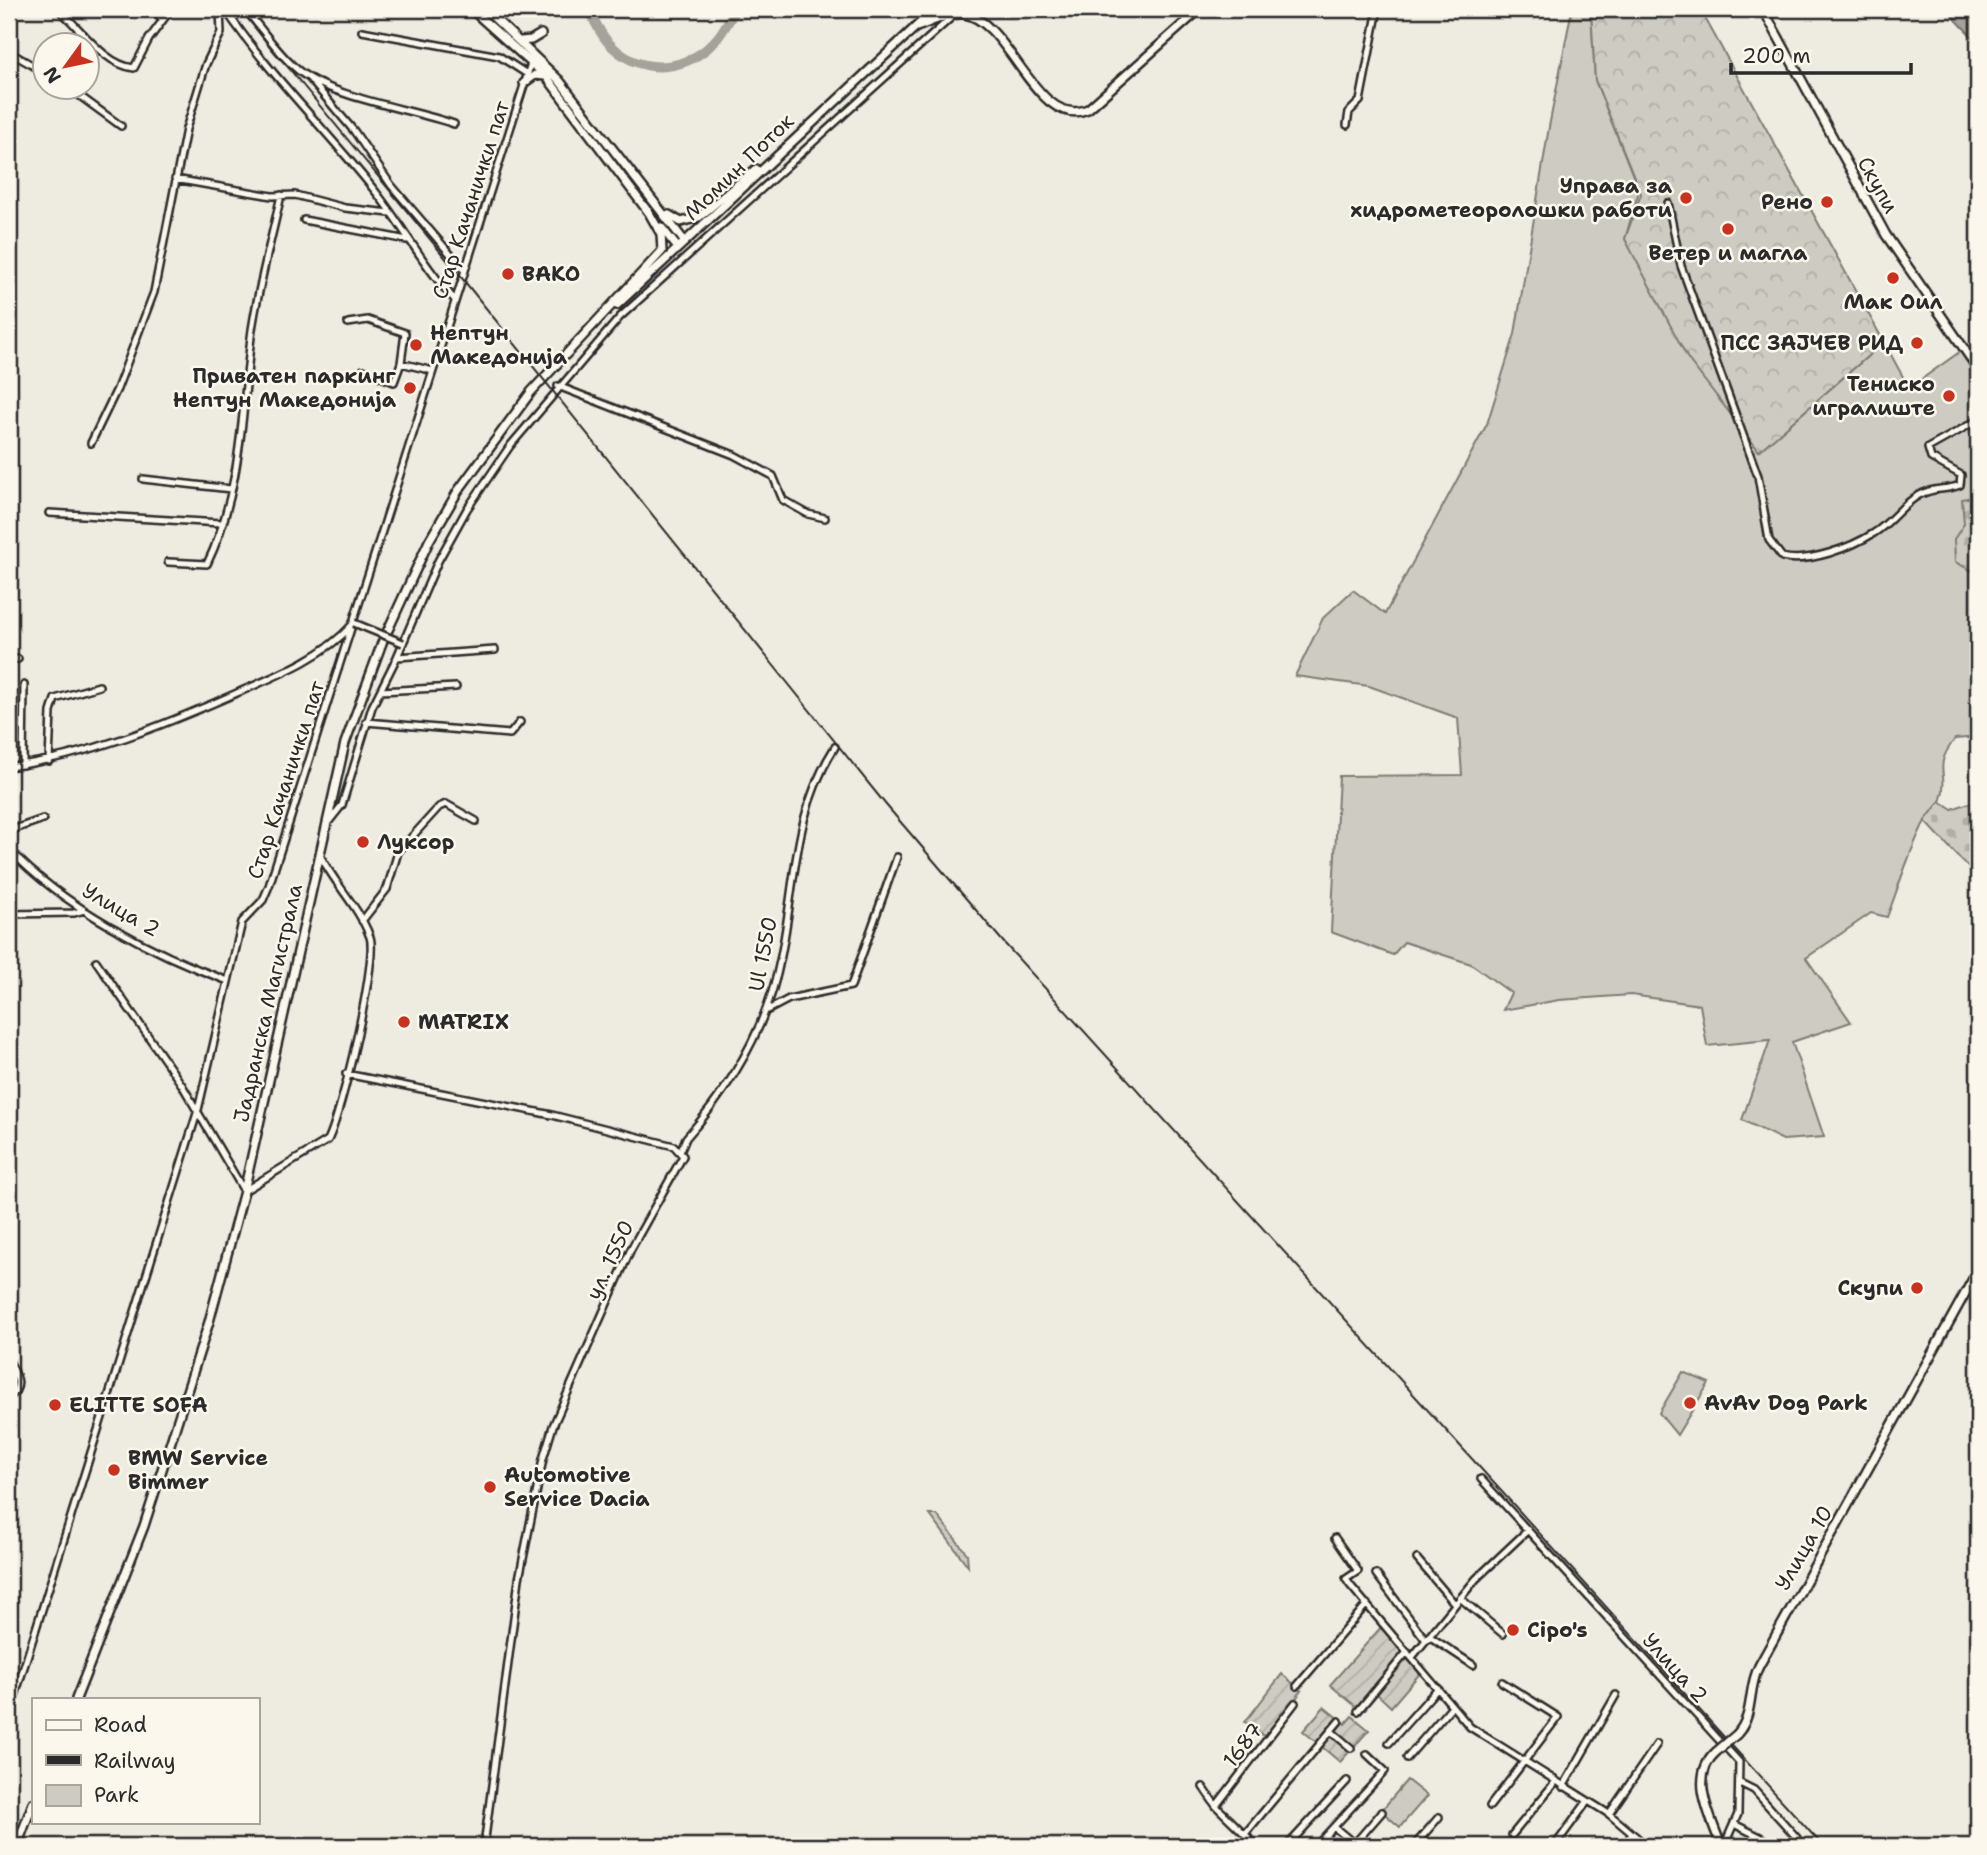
<svg xmlns="http://www.w3.org/2000/svg" width="1987" height="1855" font-family="'Shantell Sans',sans-serif">
  <defs>
    <pattern id="forest-crowns" width="20" height="18" patternUnits="userSpaceOnUse" patternTransform="scale(1.75)"><rect width="20" height="18" fill="#cecbc2"/><path d="M2 6a3 3 0 1 1 6 0M12 15a3 3 0 1 1 6 0" fill="none" stroke="#b1aea7"/></pattern>
    <pattern id="cemetery-stones" width="16" height="16" patternUnits="userSpaceOnUse" patternTransform="scale(1.75)"><rect width="16" height="16" fill="#cecbc2"/><path d="M2 7V4a2 2 0 0 1 4 0v3zM10 15v-3a2 2 0 0 1 4 0v3z" fill="#b1aea7"/></pattern>
    <pattern id="garden-furrows" width="10" height="10" patternUnits="userSpaceOnUse" patternTransform="scale(1.75)"><rect width="10" height="10" fill="#cecbc2"/><path d="M-1 1l2-2M0 10L10 0M9 11l2-2" fill="none" stroke="#b1aea7"/></pattern>
  </defs>
  <rect width="100%" height="100%" fill="#eeebe0"/>
  <filter id="ink" filterUnits="userSpaceOnUse"><feTurbulence type="fractalNoise" baseFrequency=".0143" numOctaves="2"/><feDisplacementMap in="SourceGraphic" scale="14" xChannelSelector="R" yChannelSelector="G"/><feConvolveMatrix kernelMatrix="1 2 1 2 8 2 1 2 1" color-interpolation-filters="sRGB"/></filter>
  <g filter="url(#ink)">
    <path fill="#cecbc2" stroke="#7c7b76" stroke-width="2" d="M 1572,9 L 1591,9 L 1595,80 L 1639,191 L 1625,239 L 1759,451 L 1884,342 L 1909,388 L 1961,351 L 1978,377 L 1978,737 L 1955,739 C 1931,769 1950,773 1941,799 C 1938,807 1930,814 1925,821 C 1909,851 1899,886 1887,917 L 1871,913 L 1806,958 L 1851,1022 L 1792,1042 L 1824,1137 L 1783,1140 L 1742,1120 L 1770,1040 L 1707,1046 L 1700,1005 L 1631,995 L 1559,1000 L 1503,1010 L 1511,993 L 1471,964 L 1404,942 L 1393,955 L 1331,932 L 1339,776 L 1462,775 L 1458,718 L 1369,686 L 1295,676 L 1323,618 L 1353,590 L 1385,614 L 1487,424 L 1515,334 L 1549,127 Z
      M 1683,1372 L 1709,1383 L 1677,1435 L 1659,1413 Z
      M 1407,1780 L 1427,1796 L 1400,1827 L 1381,1811 Z"/>
    <path fill="url(#forest-crowns)" stroke="#7c7b76" stroke-width="2" d="M 1591,9 L 1700,9 L 1884,342 L 1759,451 L 1688,359 L 1625,239 L 1641,194 L 1595,80 Z
      M 930,1515 L 937,1515 L 967,1554 L 968,1566 Z"/>
    <path fill="url(#cemetery-stones)" stroke="#7c7b76" stroke-width="2" d="M 1978,496 L 1978,574 L 1955,562 L 1954,539 L 1964,524 L 1962,499 Z
      M 1978,800 L 1978,878 L 1925,821 L 1940,801 L 1952,809 Z"/>
    <path fill="url(#garden-furrows)" stroke="#7c7b76" stroke-width="2" d="M 1382,1626 L 1405,1653 L 1358,1708 L 1330,1685 Z
      M 1406,1655 L 1422,1671 L 1391,1707 L 1376,1693 Z
      M 1282,1674 L 1302,1691 L 1265,1737 L 1245,1722 Z
      M 1324,1707 L 1345,1724 L 1352,1716 L 1369,1730 L 1340,1762 L 1303,1731 Z"/>
    <path fill="#a4a29a" stroke="#74726e" stroke-width="2" d="M 1946,9 L 1978,9 L 1978,43 Z"/>
    <g fill="none" stroke-linecap="round" stroke-linejoin="round">
      <path stroke="#a4a29a" stroke-width="10" d="M 588,9 C 594,19 599,32 607,41 C 639,78 690,73 719,36 C 725,28 730,18 736,9"/>
      <defs>
        <path id="street" d="M 58,9 C 80,27 104,65 134,68 L 149,39 L 171,9
          M 153,9 L 162,19
          M 225,9 C 270,76 329,132 379,196 C 405,230 425,268 455,300
          M 245,9 C 262,29 278,54 299,71 C 333,98 411,109 454,124
          M 9,19 L 17,9
          M 362,31 L 499,56 L 527,74
          M 9,52 L 46,73
          M 309,78 L 354,131 L 391,185 L 464,270
          M 69,88 L 121,126
          M 1347,125 L 1349,112 L 1360,101 L 1378,9
          M 175,179 L 272,196 L 295,195 L 345,208 L 390,213
          M 1668,203 L 1681,266 L 1758,476 L 1769,540 L 1782,557 C 1808,564 1852,547 1874,533 C 1891,523 1902,504 1919,495 C 1935,486 1946,491 1960,485 L 1961,475 L 1931,458 L 1928,448 L 1978,420
          M 304,220 L 407,240
          M 348,323 L 368,320 L 405,333 L 401,363 L 394,382 L 363,370
          M 401,363 L 433,371
          M 558,386 L 734,455 L 773,476 L 783,500 L 808,514 L 825,518
          M 91,443 L 117,389 L 154,292 L 186,129 L 206,64 L 221,33 L 220,9
          M 143,479 L 231,489
          M 49,513 L 221,523
          M 168,562 L 207,564 C 241,494 242,412 251,337 C 257,290 271,242 281,195
          M 397,657 L 495,650
          M 9,659 L 18,659
          M 380,691 L 456,687
          M 366,722 L 510,734 L 520,722
          M 49,761 L 51,712 L 55,699 L 99,686
          M 23,765 L 24,685
          M 9,767 C 90,755 162,726 237,693 C 276,676 324,657 352,625
          M 327,824 L 342,805 L 372,707 L 397,657 L 438,561 L 467,509 L 510,446 L 620,317 L 954,15
          M 9,831 L 43,819
          M 9,849 C 63,907 154,954 228,981
          M 9,914 L 74,913 L 84,910
          M 362,921 L 387,889 L 398,852 L 439,807 L 446,804 L 476,821
          M 96,961 L 182,1085 L 244,1191 L 328,1140 C 341,1115 378,960 370,937 C 359,907 334,883 320,855
          M 768,1010 L 789,999 L 851,986 L 897,857
          M 346,1074 L 552,1115 L 674,1146 L 683,1156 L 631,1249 L 553,1426 L 543,1459 L 519,1579 L 484,1846
          M 681,1150 L 686,1138 C 732,1086 768,1025 781,956 C 796,882 793,813 835,747
          M 9,1361 C 17,1376 24,1386 9,1398
          M 1481,1479 L 1739,1762 L 1738,1814 L 1724,1846
          M 1335,1538 L 1358,1571 L 1346,1579 L 1350,1585 L 1470,1727 L 1609,1814 L 1647,1846
          M 1417,1559 L 1455,1604
          M 1376,1574 L 1425,1639
          M 1460,1598 L 1503,1634
          M 1429,1636 L 1473,1665
          M 1413,1656 L 1476,1579 L 1528,1530
          M 1297,1686 L 1367,1604
          M 1358,1711 L 1407,1652
          M 9,1715 L 198,1110 L 242,922 L 263,900 L 269,886 L 532,60
          M 1331,1731 L 1351,1748
          M 1389,1743 L 1438,1688
          M 1407,1758 L 1452,1706
          M 1740,1783 L 1754,1790 L 1797,1838
          M 1203,1787 L 1216,1806 L 1257,1846
          M 1563,1787 L 1616,1695
          M 1216,1806 L 1295,1703
          M 1490,1806 L 1558,1717 L 1502,1682
          M 1609,1814 L 1657,1744
          M 1736,1825 L 1768,1841 L 1766,1846
          M 1334,1827 L 1351,1841 L 1356,1842 L 1382,1812
          M 1245,1834 L 1339,1721
          M 1512,1835 L 1556,1781
          M 1556,1844 L 1587,1802
          M 1287,1846 L 1347,1781
          M 1316,1846 L 1385,1771 L 1367,1754
          M 1414,1846 L 1439,1817
          M 1624,1846 L 1632,1834"/>
        <path id="secondary" d="M 471,9 L 546,76 L 649,213
          M 485,9 L 559,80 L 685,242
          M 1763,9 L 1886,235 L 1978,369
          M 917,27 C 931,22 948,13 963,14 C 1009,18 1036,131 1088,109 L 1200,9
          M 521,41 L 531,40 L 541,34
          M 524,83 L 535,75 L 545,76
          M 669,215 L 681,222 L 699,217 L 756,169
          M 661,227 L 678,248
          M 617,305 L 935,9
          M 76,1699 L 144,1526 L 209,1322 L 244,1191 L 345,743 L 382,643 L 429,541 L 458,491 L 531,392 L 662,251 L 661,234 L 648,211
          M 1737,1734 C 1755,1714 1747,1689 1759,1666 L 1978,1270
          M 1716,1752 C 1688,1777 1711,1816 1721,1846
          M 17,1846 L 33,1803"/>
      </defs>
      <use href="#street" stroke="#2b2b2b" stroke-width="10"/>
      <use href="#secondary" stroke="#2b2b2b" stroke-width="12"/>
      <use href="#street" stroke="#fbf7ec" stroke-width="5"/>
      <use href="#secondary" stroke="#fbf7ec" stroke-width="7"/>
      <path stroke="#2b2b2b" stroke-width="2" d="M 240,9 L 457,272 L 886,805 L 1005,944 L 1823,1846"/>
      <defs>
        <path id="street-bridge" d="M 354,623 L 403,643"/>
        <path id="secondary-bridge" d="M 1716,1752 L 1737,1734"/>
      </defs>
      <use href="#street-bridge" stroke="#2b2b2b" stroke-width="10" stroke-linecap="butt"/>
      <use href="#secondary-bridge" stroke="#2b2b2b" stroke-width="12" stroke-linecap="butt"/>
      <use href="#street-bridge" stroke="#fbf7ec" stroke-width="5"/>
      <use href="#secondary-bridge" stroke="#fbf7ec" stroke-width="7"/>
    </g>
  </g>
  <g fill="#c8321e" stroke="#fbf7ec" stroke-width="2.5">
    <circle cx="1686" cy="198" r="7"/>
    <circle cx="1827" cy="202" r="7"/>
    <circle cx="1728" cy="229" r="7"/>
    <circle cx="508" cy="274" r="7"/>
    <circle cx="1893" cy="278" r="7"/>
    <circle cx="1917" cy="343" r="7"/>
    <circle cx="416" cy="345" r="7"/>
    <circle cx="410" cy="388" r="7"/>
    <circle cx="1949" cy="396" r="7"/>
    <circle cx="363" cy="842" r="7"/>
    <circle cx="404" cy="1022" r="7"/>
    <circle cx="1917" cy="1288" r="7"/>
    <circle cx="1690" cy="1403" r="7"/>
    <circle cx="55" cy="1405" r="7"/>
    <circle cx="114" cy="1470" r="7"/>
    <circle cx="490" cy="1487" r="7"/>
    <circle cx="1513" cy="1630" r="7"/>
  </g>
  <g text-anchor="middle" stroke-width="5" stroke-linejoin="round" paint-order="stroke">
    <g font-size="21" fill="#2b2b2b" stroke="#fbf7ec">
      <text transform="translate(739 167) rotate(-44)" y="7">Момин Поток</text>
      <text transform="translate(1878 185) rotate(61)" y="7">Скупи</text>
      <text transform="translate(471 200) rotate(-72)" y="7">Стар Качанички пат</text>
      <text transform="translate(286 780) rotate(-72)" y="7">Стар Качанички пат</text>
      <text transform="translate(121 910) rotate(30)" y="7">Улица 2</text>
      <text transform="translate(763 954) rotate(-79)" y="7">Ul 1550</text>
      <text transform="translate(268 1003) rotate(-77)" y="7">Јадранска Магистрала</text>
      <text transform="translate(610 1260) rotate(-65)" y="7">ул. 1550</text>
      <text transform="translate(1804 1548) rotate(-60)" y="7">Улица 10</text>
      <text transform="translate(1675 1668) rotate(48)" y="7">Улица 2</text>
      <text transform="translate(1243 1745) rotate(-52)" y="7">1687</text>
    </g>
    <g font-size="21" font-weight="bold" fill="#2b2b2b" stroke="#fbf7ec" text-anchor="start">
      <text x="1672" y="193" text-anchor="end">Управа за<tspan x="1672" dy="24">хидрометеоролошки работи</tspan></text>
      <text x="1813" y="209" text-anchor="end">Рено</text>
      <text x="1728" y="260" text-anchor="middle">Ветер и магла</text>
      <text x="522" y="281">BAKO</text>
      <text x="1893" y="309" text-anchor="middle">Мак Оил</text>
      <text x="430" y="340">Нептун<tspan x="430" dy="24">Македонија</tspan></text>
      <text x="1903" y="350" text-anchor="end">ПСС ЗАЈЧЕВ РИД</text>
      <text x="396" y="383" text-anchor="end">Приватен паркинг<tspan x="396" dy="24">Нептун Македонија</tspan></text>
      <text x="1935" y="391" text-anchor="end">Тениско<tspan x="1935" dy="24">игралиште</tspan></text>
      <text x="377" y="849">Луксор</text>
      <text x="418" y="1029">MATRIX</text>
      <text x="1903" y="1295" text-anchor="end">Скупи</text>
      <text x="1704" y="1410">AvAv Dog Park</text>
      <text x="69" y="1412">ELITTE SOFA</text>
      <text x="128" y="1465">BMW Service<tspan x="128" dy="24">Bimmer</tspan></text>
      <text x="504" y="1482">Automotive<tspan x="504" dy="24">Service Dacia</tspan></text>
      <text x="1527" y="1637">Cipo's</text>
    </g>
  </g>
  <rect width="1987" height="1855" fill="none" stroke="#fbf7ec" stroke-width="35"/>
  <rect x="18" y="18" width="1952" height="1820" fill="none" stroke="#2b2b2b" stroke-width="2.5" filter="url(#ink)"/>
  <rect x="32" y="1698" width="228" height="126" fill="#fbf7ec" stroke="#a8a59f" stroke-width="2"/>
  <rect x="46" y="1720" width="35" height="10" fill="#fbf7ec" stroke="#a8a59f" stroke-width="2"/>
  <text x="94" y="1732" font-size="21" fill="#2b2b2b">Road</text>
  <rect x="46" y="1755" width="35" height="10" fill="#2b2b2b" stroke="#a8a59f" stroke-width="2"/>
  <text x="94" y="1768" font-size="21" fill="#2b2b2b">Railway</text>
  <rect x="46" y="1785" width="35" height="21" fill="#cecbc2" stroke="#a8a59f" stroke-width="2"/>
  <text x="94" y="1802" font-size="21" fill="#2b2b2b">Park</text>
  <g transform="translate(66 66) rotate(237)"><circle r="33" fill="#fbf7ec" stroke="#a8a59f" stroke-width="2"/>
  <path d="M0-5L12 26L0 18L-12 26Z" fill="#c8321e"/>
  <text y="-10" font-size="19" font-weight="bold" text-anchor="middle" fill="#2b2b2b">N</text>
  </g>
  <path d="M1731 63v10h180v-10" fill="none" stroke="#2b2b2b" stroke-width="3.5"/>
  <text x="1742" y="63" font-size="21" fill="#2b2b2b" stroke="#fbf7ec" stroke-width="5" paint-order="stroke">200 m</text>
</svg>
